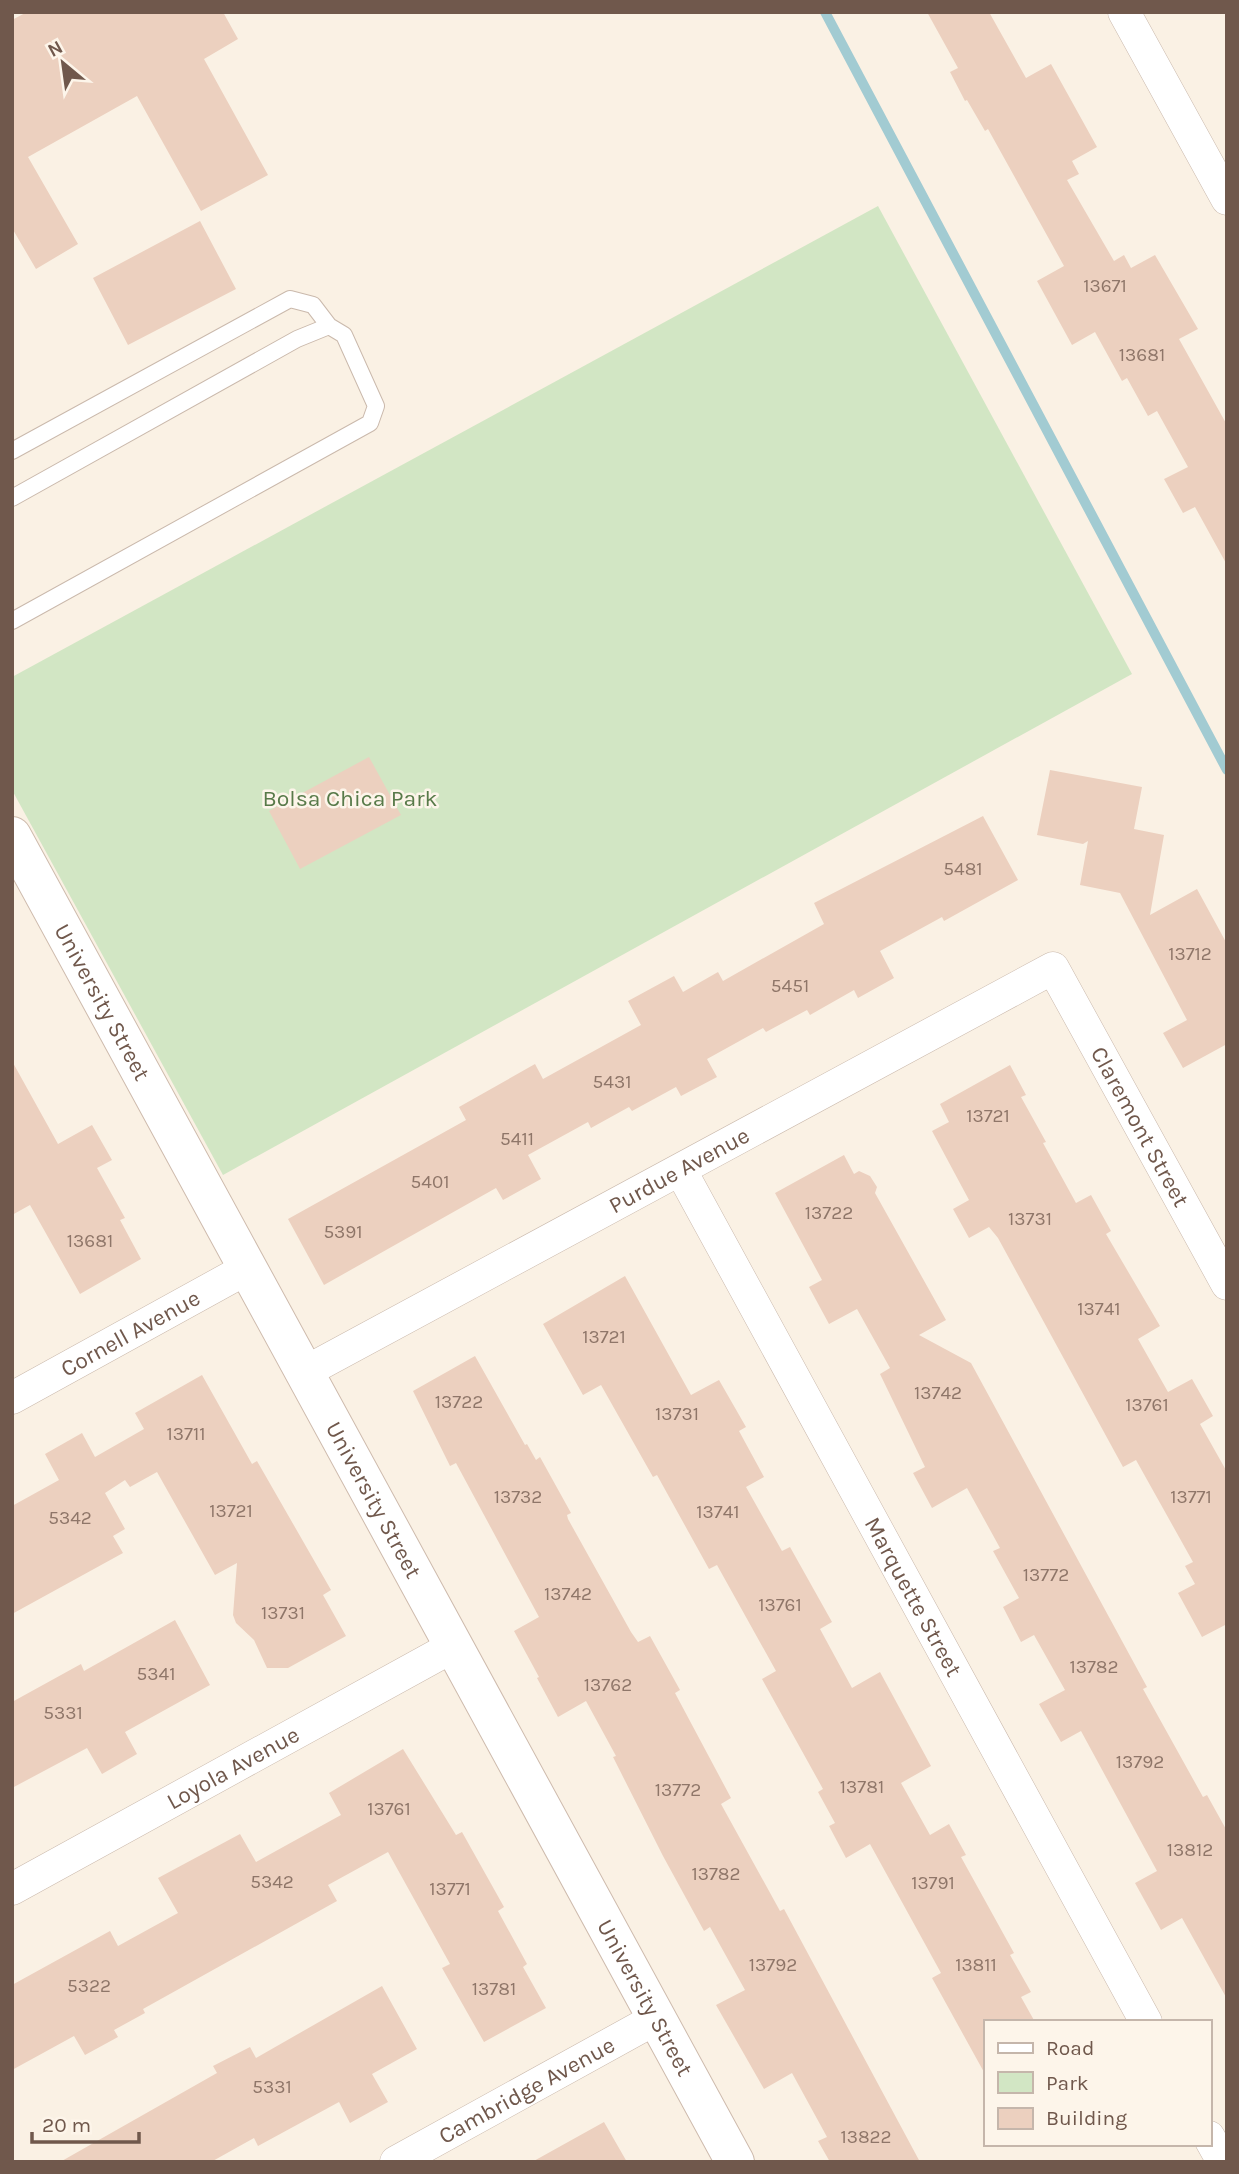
<svg xmlns="http://www.w3.org/2000/svg" width="1239" height="2174" font-family="Karla,sans-serif">
  <rect width="100%" height="100%" fill="#faf1e4"/>
  <path fill="#d2e6c4" d="M 878,206 L 1132,674 L 223,1175 L 12,790 L 12,677 Z"/>
  <g fill="none" stroke-linecap="round" stroke-linejoin="round">
    <path stroke="#a2cbd2" stroke-width="10" d="M 825,12 L 1227,770"/>
  </g>
  <path fill="#ecd0bf" d="M 27,12 L 223,12 L 238,39 L 204,59 L 268,175 L 201,211 L 137,96 L 28,157 L 78,244 L 36,269 L 12,228 L 12,20 Z
    M 927,12 L 989,12 L 1026,78 L 1051,64 L 1097,147 L 1072,161 L 1079,174 L 1067,180 L 1114,261 L 1124,255 L 1131,268 L 1155,255 L 1198,329 L 1179,339 L 1227,425 L 1227,565 L 1195,507 L 1183,513 L 1164,479 L 1188,467 L 1157,411 L 1148,416 L 1127,378 L 1122,381 L 1095,332 L 1072,345 L 1037,281 L 1064,266 L 988,129 L 985,131 L 967,100 L 965,101 L 950,72 L 958,68 Z
    M 200,221 L 236,289 L 128,345 L 93,278 Z
    M 369,757 L 401,815 L 300,869 L 269,811 Z
    M 1050,770 L 1142,787 L 1134,829 L 1164,835 L 1150,915 L 1197,889 L 1227,944 L 1227,1044 L 1183,1068 L 1163,1033 L 1187,1020 L 1120,893 L 1080,885 L 1088,841 L 1083,844 L 1037,835 Z
    M 983,816 L 1018,880 L 944,921 L 942,917 L 880,951 L 894,978 L 858,998 L 854,990 L 810,1015 L 807,1010 L 766,1032 L 763,1028 L 707,1059 L 717,1077 L 681,1096 L 676,1087 L 632,1111 L 629,1107 L 591,1128 L 588,1122 L 528,1155 L 541,1179 L 503,1200 L 496,1188 L 324,1285 L 288,1219 L 466,1120 L 459,1107 L 535,1064 L 543,1079 L 641,1025 L 628,1001 L 674,976 L 683,992 L 718,972 L 723,981 L 824,924 L 814,903 Z
    M 12,1061 L 58,1144 L 92,1125 L 112,1160 L 97,1168 L 125,1218 L 120,1220 L 141,1259 L 80,1294 L 30,1205 L 12,1215 Z
    M 1010,1065 L 1026,1095 L 1021,1097 L 1046,1142 L 1043,1143 L 1076,1203 L 1091,1195 L 1111,1231 L 1106,1234 L 1160,1326 L 1138,1339 L 1168,1392 L 1192,1379 L 1213,1416 L 1200,1424 L 1227,1472 L 1227,1624 L 1202,1637 L 1178,1593 L 1195,1584 L 1185,1566 L 1193,1562 L 1136,1460 L 1123,1467 L 998,1238 L 989,1227 L 969,1238 L 953,1209 L 969,1200 L 932,1131 L 949,1122 L 940,1104 Z
    M 844,1155 L 854,1174 L 859,1171 L 870,1176 L 877,1187 L 875,1193 L 946,1320 L 919,1335 L 971,1363 L 1147,1687 L 1143,1689 L 1203,1797 L 1207,1795 L 1227,1831 L 1227,1999 L 1182,1918 L 1161,1930 L 1135,1883 L 1157,1871 L 1081,1731 L 1061,1742 L 1039,1704 L 1065,1690 L 1034,1635 L 1021,1642 L 1003,1607 L 1019,1598 L 993,1551 L 1000,1548 L 967,1488 L 932,1508 L 913,1473 L 925,1467 L 880,1374 L 890,1368 L 857,1309 L 829,1324 L 809,1287 L 822,1280 L 775,1193 Z
    M 625,1276 L 691,1395 L 719,1380 L 746,1427 L 739,1431 L 764,1477 L 746,1487 L 782,1551 L 790,1547 L 832,1622 L 820,1629 L 852,1688 L 880,1672 L 931,1766 L 901,1783 L 930,1835 L 949,1824 L 966,1855 L 961,1857 L 1014,1953 L 1010,1955 L 1031,1992 L 1021,1997 L 1035,2022 L 985,2022 L 985,2074 L 932,1978 L 941,1973 L 870,1844 L 846,1858 L 829,1826 L 835,1823 L 818,1792 L 823,1789 L 762,1679 L 776,1671 L 717,1565 L 709,1569 L 657,1475 L 653,1477 L 601,1385 L 583,1395 L 543,1324 Z
    M 475,1356 L 525,1445 L 527,1444 L 536,1460 L 540,1457 L 571,1513 L 567,1515 L 568,1519 L 631,1632 L 638,1642 L 650,1636 L 680,1690 L 675,1693 L 731,1798 L 721,1804 L 780,1911 L 784,1909 L 920,2162 L 830,2162 L 818,2141 L 827,2137 L 792,2073 L 764,2089 L 716,2005 L 745,1990 L 710,1927 L 704,1931 L 663,1856 L 613,1757 L 616,1756 L 586,1701 L 558,1717 L 537,1678 L 539,1677 L 514,1631 L 539,1617 L 456,1463 L 450,1466 L 413,1391 Z
    M 202,1375 L 252,1464 L 257,1461 L 331,1590 L 323,1595 L 346,1636 L 288,1668 L 267,1668 L 254,1640 L 236,1623 L 233,1615 L 237,1563 L 215,1575 L 157,1472 L 130,1487 L 125,1480 L 105,1493 L 125,1529 L 113,1536 L 123,1553 L 12,1614 L 12,1506 L 59,1480 L 45,1454 L 82,1433 L 95,1457 L 144,1429 L 135,1413 Z
    M 175,1620 L 210,1685 L 125,1732 L 137,1754 L 102,1774 L 87,1748 L 12,1788 L 12,1702 L 81,1664 L 84,1671 Z
    M 403,1749 L 456,1835 L 462,1832 L 504,1907 L 498,1911 L 527,1964 L 523,1967 L 546,2008 L 484,2042 L 442,1968 L 450,1964 L 388,1852 L 328,1885 L 337,1901 L 143,2009 L 145,2013 L 114,2030 L 118,2037 L 85,2055 L 74,2036 L 12,2070 L 12,1985 L 110,1931 L 118,1946 L 178,1913 L 158,1878 L 240,1834 L 256,1862 L 341,1815 L 329,1793 Z
    M 382,1986 L 417,2049 L 372,2074 L 388,2102 L 350,2123 L 339,2102 L 258,2146 L 254,2138 L 211,2162 L 60,2162 L 217,2073 L 213,2066 L 250,2047 L 256,2058 Z
    M 604,2122 L 627,2162 L 532,2162 Z"/>
  <g fill="none" stroke-linecap="round" stroke-linejoin="round">
    <defs>
      <path id="lane" d="M 12,451 L 290,299 L 313,305 L 329,326
        M 12,498 L 297,339 L 329,326 L 344,335 L 376,406 L 370,423 L 12,621"/>
      <g id="street">
        <path d="M 1124,12 L 1227,199"/>
        <path id="s1" d="M 681,1171 L 1146,2022"/>
        <path id="s2" d="M 305,1372 L 1053,968 L 1227,1284"/>
        <path id="s3" d="M 12,1398 L 248,1268"/>
        <path id="s4" d="M 12,1889 L 454,1646"/>
        <path d="M 1209,2137 L 1223,2162"/>
        <path id="s5" d="M 396,2162 L 657,2018"/>
      </g>
      <g id="secondary">
        <path id="s6" d="M 12,836 L 735,2162"/>
      </g>
    </defs>
    <use href="#lane" stroke="#cab9ac" stroke-width="18"/>
    <use href="#street" stroke="#cab9ac" stroke-width="33"/>
    <use href="#secondary" stroke="#cebbad" stroke-width="40"/>
    <use href="#lane" stroke="#fff" stroke-width="16"/>
    <use href="#street" stroke="#fff" stroke-width="32"/>
    <use href="#secondary" stroke="#fff" stroke-width="38"/>
  </g>
  <g text-anchor="middle" stroke-width="5" stroke-linejoin="round" paint-order="stroke">
    <g font-size="19" fill="#8f7669">
      <text x="1105" y="292">13671</text>
      <text x="1142" y="361">13681</text>
      <text x="963" y="875">5481</text>
      <text x="1190" y="960">13712</text>
      <text x="790" y="992">5451</text>
      <text x="612" y="1088">5431</text>
      <text x="988" y="1122">13721</text>
      <text x="517" y="1145">5411</text>
      <text x="430" y="1188">5401</text>
      <text x="829" y="1219">13722</text>
      <text x="1030" y="1225">13731</text>
      <text x="343" y="1238">5391</text>
      <text x="90" y="1247">13681</text>
      <text x="1099" y="1315">13741</text>
      <text x="604" y="1343">13721</text>
      <text x="938" y="1399">13742</text>
      <text x="459" y="1408">13722</text>
      <text x="1147" y="1411">13761</text>
      <text x="677" y="1420">13731</text>
      <text x="186" y="1440">13711</text>
      <text x="518" y="1503">13732</text>
      <text x="1191" y="1503">13771</text>
      <text x="231" y="1517">13721</text>
      <text x="718" y="1518">13741</text>
      <text x="70" y="1524">5342</text>
      <text x="1046" y="1581">13772</text>
      <text x="568" y="1600">13742</text>
      <text x="780" y="1611">13761</text>
      <text x="283" y="1619">13731</text>
      <text x="1094" y="1673">13782</text>
      <text x="156" y="1680">5341</text>
      <text x="608" y="1691">13762</text>
      <text x="63" y="1719">5331</text>
      <text x="1140" y="1768">13792</text>
      <text x="862" y="1793">13781</text>
      <text x="678" y="1796">13772</text>
      <text x="389" y="1815">13761</text>
      <text x="1190" y="1856">13812</text>
      <text x="716" y="1880">13782</text>
      <text x="272" y="1888">5342</text>
      <text x="933" y="1889">13791</text>
      <text x="450" y="1895">13771</text>
      <text x="773" y="1971">13792</text>
      <text x="976" y="1971">13811</text>
      <text x="89" y="1992">5322</text>
      <text x="494" y="1995">13781</text>
      <text x="272" y="2093">5331</text>
      <text x="866" y="2143">13822</text>
    </g>
    <g font-size="23" fill="#587a49" stroke="#fdf5ea">
      <text x="350" y="806">Bolsa Chica Park</text>
    </g>
    <g font-size="23" fill="#70584c" stroke="#fdf5ea">
      <text dy="8" stroke="none"><textPath href="#s6" startOffset="189">University Street</textPath></text>
      <text dy="8" stroke="none"><textPath href="#s2" startOffset="1031">Claremont Street</textPath></text>
      <text dy="8" stroke="none"><textPath href="#s2" startOffset="425">Purdue Avenue</textPath></text>
      <text dy="8" stroke="none"><textPath href="#s3" startOffset="135">Cornell Avenue</textPath></text>
      <text dy="8" stroke="none"><textPath href="#s6" startOffset="756">University Street</textPath></text>
      <text dy="8" stroke="none"><textPath href="#s1" startOffset="485">Marquette Street</textPath></text>
      <text dy="8" stroke="none"><textPath href="#s4" startOffset="252">Loyola Avenue</textPath></text>
      <text dy="8" stroke="none"><textPath href="#s6" startOffset="1323">University Street</textPath></text>
      <text dy="8" stroke="none"><textPath href="#s5" startOffset="149">Cambridge Avenue</textPath></text>
    </g>
  </g>
  <rect width="1239" height="2174" fill="none" stroke="#70584c" stroke-width="28"/>
  <rect x="984" y="2020" width="228" height="126" fill="#fdf5ea" stroke="#c5b6ab" stroke-width="2"/>
  <rect x="998" y="2043" width="35" height="10" fill="#ffffff" stroke="#c5b6ab" stroke-width="2"/>
  <text x="1046" y="2055" font-size="21" fill="#70584c">Road</text>
  <rect x="998" y="2072" width="35" height="21" fill="#d2e6c4" stroke="#c5b6ab" stroke-width="2"/>
  <text x="1046" y="2090" font-size="21" fill="#70584c">Park</text>
  <rect x="998" y="2108" width="35" height="21" fill="#ecd0bf" stroke="#c5b6ab" stroke-width="2"/>
  <text x="1046" y="2125" font-size="21" fill="#70584c">Building</text>
  <g transform="translate(63 63) rotate(331)" stroke="#fdf5ea" stroke-width="5" paint-order="stroke">
  <path d="M0-5L12 26L0 18L-12 26Z" fill="#70584c"/>
  <text y="-10" font-size="19" font-weight="bold" text-anchor="middle" fill="#70584c">N</text>
  </g>
  <path d="M32 2132v10h107v-10" fill="none" stroke="#70584c" stroke-width="3.5"/>
  <text x="42" y="2132" font-size="21" fill="#70584c" stroke="#fdf5ea" stroke-width="5" paint-order="stroke">20 m</text>
</svg>
